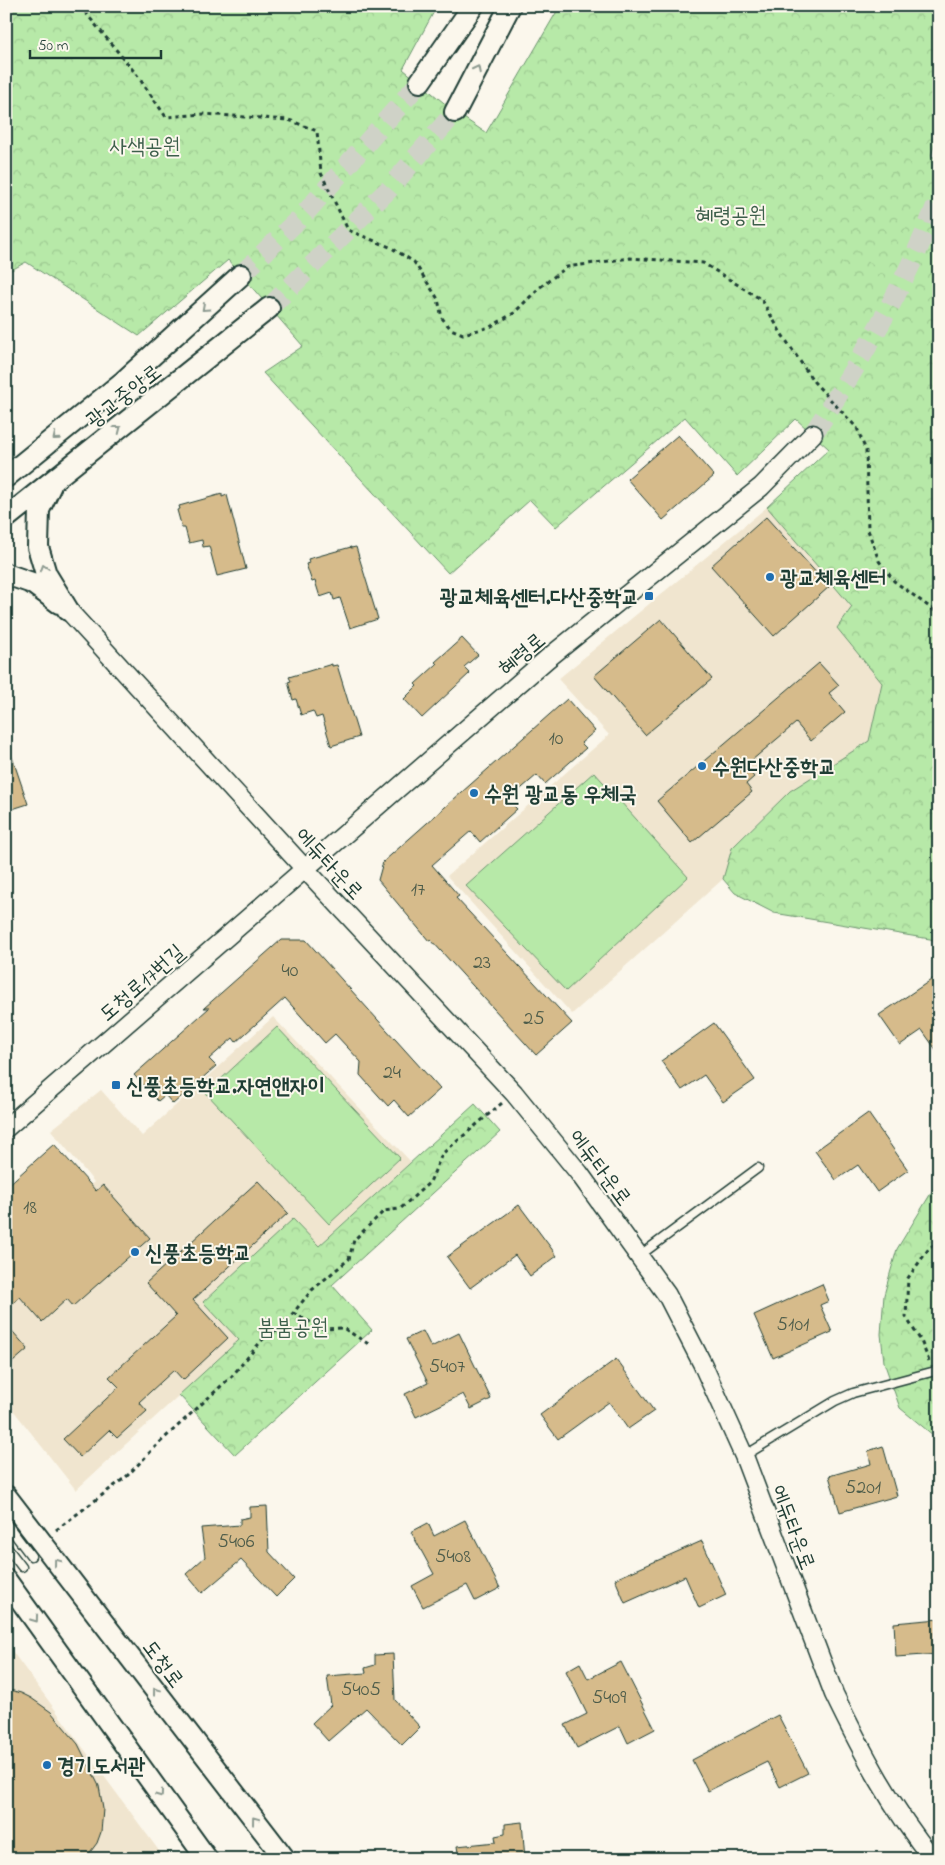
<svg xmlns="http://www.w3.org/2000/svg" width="945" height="1865" font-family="'Indie Flower','Poor Story',sans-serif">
  <defs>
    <pattern id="park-crowns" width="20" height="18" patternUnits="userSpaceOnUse" patternTransform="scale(1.25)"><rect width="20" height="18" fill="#b7e9a8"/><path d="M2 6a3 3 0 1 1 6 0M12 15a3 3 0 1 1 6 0" fill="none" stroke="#9dc991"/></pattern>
  </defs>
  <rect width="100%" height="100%" fill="#fbf7ec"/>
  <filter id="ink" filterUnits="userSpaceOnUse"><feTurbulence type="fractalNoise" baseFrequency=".02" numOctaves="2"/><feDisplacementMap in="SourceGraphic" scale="10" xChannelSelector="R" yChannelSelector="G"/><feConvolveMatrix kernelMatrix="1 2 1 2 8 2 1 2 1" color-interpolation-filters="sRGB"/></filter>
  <g filter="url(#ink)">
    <path fill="#f0e5cf" d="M 767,507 L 852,607 L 837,628 L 882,683 L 869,741 L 790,791 L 732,848 L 723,879 L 572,1014 L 447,876 L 609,735 L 558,679 Z
      M 273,1017 L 411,1162 L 319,1246 L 293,1220 L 204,1301 L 239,1340 L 76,1490 L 6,1401 L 6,1258 L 94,1182 L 51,1130 L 101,1090 L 142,1136 Z
      M 6,1643 L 165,1859 L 6,1859 Z"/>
    <path fill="#b7e9a8" stroke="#6b936e" d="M 594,772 L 688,877 L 566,991 L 466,886 Z
      M 277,1027 L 400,1158 L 329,1224 L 206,1093 Z"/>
    <path fill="url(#park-crowns)" stroke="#6b936e" d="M 6,6 L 437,6 L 403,69 L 455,112 L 486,133 L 560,6 L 929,6 L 939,15 L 939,130 L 931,156 L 939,159 L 939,942 L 930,939 L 774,913 L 735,893 L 723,879 L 732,848 L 790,791 L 869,741 L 882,683 L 837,628 L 852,607 L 767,507 L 829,449 L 796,419 L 737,476 L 685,417 L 556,527 L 530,500 L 448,573 L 263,373 L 303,346 L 228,260 L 139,336 L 26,262 L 6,273 Z
      M 475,1104 L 500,1132 L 332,1285 L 372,1330 L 235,1455 L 179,1395 L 239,1340 L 203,1302 L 293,1219 L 319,1246 Z
      M 939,1180 L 939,1440 L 900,1408 L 884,1362 L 881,1334 L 884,1295 L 897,1249 Z"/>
    <path fill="#d6bb8b" stroke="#1f3d34" d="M 678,435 L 714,476 L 663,520 L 627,479 Z
      M 222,494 L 222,497 L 227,495 L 246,569 L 217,576 L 209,546 L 203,547 L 202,540 L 189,543 L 185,528 L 182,528 L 177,510 L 180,509 L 179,506 Z
      M 766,517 L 829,587 L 774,636 L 711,566 Z
      M 351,547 L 351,548 L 356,547 L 378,619 L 350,628 L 340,598 L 334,600 L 332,593 L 320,597 L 315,581 L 312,582 L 306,564 L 309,563 L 308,559 Z
      M 661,619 L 712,679 L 645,735 L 594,676 Z
      M 462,638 L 478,655 L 464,667 L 470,673 L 422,718 L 404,699 L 417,686 L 415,684 L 437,664 L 435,662 Z
      M 819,663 L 839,685 L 829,693 L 845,712 L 811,741 L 796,723 L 745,766 L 754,777 L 746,784 L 752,792 L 692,843 L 657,801 Z
      M 332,664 L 332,666 L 337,665 L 359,737 L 331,746 L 322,716 L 316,718 L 313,711 L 301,715 L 296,699 L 293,700 L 288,682 L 291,681 L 289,677 Z
      M 567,699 L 595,731 L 581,743 L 586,748 L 545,784 L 537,775 L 508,800 L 517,809 L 480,842 L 471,831 L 432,865 L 459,896 L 456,898 L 572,1023 L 536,1055 L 431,940 L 429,941 L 378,880 L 383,862 Z
      M 6,748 L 9,748 L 28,804 L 6,811 Z
      M 281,940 L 306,940 L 440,1089 L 409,1117 L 394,1100 L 388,1106 L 360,1075 L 361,1062 L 335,1034 L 325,1043 L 285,998 L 236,1042 L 233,1038 L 209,1059 L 216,1066 L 173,1104 L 165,1095 L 158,1101 L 134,1075 L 209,1008 L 204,1008 Z
      M 934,978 L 939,986 L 939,1054 L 922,1030 L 900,1045 L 879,1015 Z
      M 714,1023 L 755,1080 L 723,1102 L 704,1075 L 682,1090 L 661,1061 Z
      M 868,1113 L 908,1170 L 877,1192 L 858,1165 L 836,1180 L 815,1151 Z
      M 54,1144 L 96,1191 L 103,1185 L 150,1238 L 73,1306 L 67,1299 L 42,1322 L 20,1297 L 6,1309 L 6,1187 Z
      M 258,1181 L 288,1213 L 193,1300 L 228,1338 L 183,1380 L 174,1370 L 139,1402 L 147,1411 L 117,1438 L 109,1430 L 80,1457 L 63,1439 L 119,1387 L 109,1377 L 176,1316 L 146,1283 Z
      M 519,1205 L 557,1256 L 530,1276 L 515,1255 L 470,1288 L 447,1257 Z
      M 822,1284 L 829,1301 L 820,1305 L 832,1332 L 773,1358 L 754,1315 Z
      M 6,1324 L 28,1349 L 6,1368 Z
      M 423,1331 L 431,1347 L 459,1333 L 491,1399 L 471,1409 L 463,1394 L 416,1417 L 405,1394 L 428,1383 L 406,1339 Z
      M 616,1359 L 654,1411 L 628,1429 L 609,1402 L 558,1439 L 540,1415 Z
      M 883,1446 L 897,1496 L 840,1512 L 829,1476 L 871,1464 L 868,1451 Z
      M 267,1506 L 269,1552 L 294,1579 L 276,1597 L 241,1560 L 202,1593 L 186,1574 L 205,1557 L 201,1528 L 240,1525 L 240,1519 L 250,1517 L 250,1507 Z
      M 465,1520 L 500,1588 L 475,1601 L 467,1585 L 423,1607 L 412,1586 L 434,1574 L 411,1532 L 428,1523 L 434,1536 Z
      M 702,1541 L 726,1595 L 699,1608 L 685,1576 L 625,1603 L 615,1579 Z
      M 939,1619 L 939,1654 L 896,1657 L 894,1623 Z
      M 393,1654 L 395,1700 L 420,1727 L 402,1745 L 366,1708 L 328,1741 L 312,1723 L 331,1705 L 327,1676 L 366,1673 L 365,1668 L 375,1665 L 375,1655 Z
      M 621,1662 L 655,1729 L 628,1743 L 620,1726 L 577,1748 L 565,1725 L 587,1714 L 566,1671 L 580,1663 L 588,1679 Z
      M 6,1689 L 21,1693 L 31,1698 L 51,1712 L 78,1744 L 99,1786 L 103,1809 L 101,1832 L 97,1843 L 85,1859 L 6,1859 Z
      M 778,1715 L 808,1773 L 780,1787 L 767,1762 L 708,1791 L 692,1760 Z
      M 522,1822 L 525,1859 L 459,1859 L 457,1846 L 496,1842 L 495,1836 L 505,1834 L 505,1824 Z"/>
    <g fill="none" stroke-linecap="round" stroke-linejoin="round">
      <path stroke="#cfd2c7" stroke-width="20" stroke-dasharray="20 10" stroke-linecap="butt" d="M 241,275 L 307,211 L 420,82
        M 269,308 L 389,189 L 455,112
        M 813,434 C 863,357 906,285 939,198"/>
      <defs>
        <path id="service" d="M 639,1256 L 758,1168
          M 744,1456 L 835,1401 L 853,1393 L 939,1370
          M 6,1523 L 31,1556
          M 6,1546 L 22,1567"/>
        <path id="tertiary" d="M 68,610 L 306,870 L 514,1093 L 579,1173 L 667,1295 L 702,1363 L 744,1456 L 834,1694 C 862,1752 892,1809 933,1859
          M 6,1128 L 547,659 L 761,487 L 813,434"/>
        <path id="secondary" d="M 420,82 L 473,6
          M 455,112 L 510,6
          M 6,477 L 124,381 L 241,275
          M 51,485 L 39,510 L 38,547 L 46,574 L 68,610
          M 6,518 L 269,308
          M 6,574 L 32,583 L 59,603
          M 6,1496 L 285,1859
          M 6,1580 L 207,1859"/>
      </defs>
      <use href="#service" stroke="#1f3d34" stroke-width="11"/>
      <use href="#tertiary" stroke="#1f3d34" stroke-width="21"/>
      <use href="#secondary" stroke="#1f3d34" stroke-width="24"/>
      <path stroke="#1f3d34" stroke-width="3" stroke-dasharray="4 4" stroke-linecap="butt" d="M 80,6 L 137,75 L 166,117 L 204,114 L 289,120 L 317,131 L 321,173 L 348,230 L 390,247 L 414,262 L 438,299 L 442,318 L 451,329 L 463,334 L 490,327 L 514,313 L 539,288 L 567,267 L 630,258 L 703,263 L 762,300 L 781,333 L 814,382 L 857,428 L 866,451 L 868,530 L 879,561 L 894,581 L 939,614
        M 293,1313 L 323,1329 L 343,1328 L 370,1345
        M 929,1361 L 921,1341 L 906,1317 L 908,1278 L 930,1247 L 939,1243
        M 56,1530 L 126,1477 L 157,1445 L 232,1376 L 263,1339 L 280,1329 L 312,1290 L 349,1259 L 354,1240 L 384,1211 L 400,1209 L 430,1182 L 442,1154 L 502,1103"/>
      <use href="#service" stroke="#fbf7ec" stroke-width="8"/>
      <use href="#tertiary" stroke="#fbf7ec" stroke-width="18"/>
      <use href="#secondary" stroke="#fbf7ec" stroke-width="20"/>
    </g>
    <defs><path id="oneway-chevron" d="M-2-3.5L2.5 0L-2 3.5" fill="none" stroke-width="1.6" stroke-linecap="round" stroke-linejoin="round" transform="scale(1.25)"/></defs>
    <g stroke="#8d9a90">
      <use href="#oneway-chevron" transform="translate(477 69) rotate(-63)"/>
      <use href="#oneway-chevron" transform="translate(205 308) rotate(138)"/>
      <use href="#oneway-chevron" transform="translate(118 429) rotate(-38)"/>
      <use href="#oneway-chevron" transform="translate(56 437) rotate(141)"/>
      <use href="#oneway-chevron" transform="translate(44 568) rotate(-108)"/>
      <use href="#oneway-chevron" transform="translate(57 1562) rotate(-127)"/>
      <use href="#oneway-chevron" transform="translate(35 1619) rotate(54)"/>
      <use href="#oneway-chevron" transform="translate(156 1691) rotate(-127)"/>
      <use href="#oneway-chevron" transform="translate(160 1794) rotate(54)"/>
      <use href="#oneway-chevron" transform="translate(255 1820) rotate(-127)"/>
    </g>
  </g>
  <g fill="#1f6fb2" stroke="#fbf7ec" stroke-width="2">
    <circle cx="770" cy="577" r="5"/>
    <rect x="644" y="591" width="10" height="10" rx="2.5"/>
    <circle cx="702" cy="766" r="5"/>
    <circle cx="474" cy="793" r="5"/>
    <rect x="111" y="1080" width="10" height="10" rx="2.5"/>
    <circle cx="135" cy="1252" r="5"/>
    <circle cx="47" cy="1765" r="5"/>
  </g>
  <g text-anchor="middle" stroke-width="4" stroke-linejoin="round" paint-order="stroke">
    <g font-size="20" fill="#4d5c4a">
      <text x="556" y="744">10</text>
      <text x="418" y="895">17</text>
      <text x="482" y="968">23</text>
      <text x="290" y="976">40</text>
      <text x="534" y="1024">25</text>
      <text x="392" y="1078">24</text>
      <text x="30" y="1213">18</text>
      <text x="793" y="1330">5101</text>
      <text x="447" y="1372">5407</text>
      <text x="863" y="1493">5201</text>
      <text x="236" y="1547">5406</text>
      <text x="453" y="1562">5408</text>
      <text x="361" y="1695">5405</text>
      <text x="609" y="1703">5409</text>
    </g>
    <g font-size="22" fill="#3d5f4b" stroke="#fbf7ec">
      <text x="145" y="153">사색공원</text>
      <text x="731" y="222">혜령공원</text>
      <text x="293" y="1334">붐붐공원</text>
    </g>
    <g font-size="22" fill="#1f3d34" stroke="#fbf7ec">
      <text transform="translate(123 395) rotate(-38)" y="8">광교중앙로</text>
      <text transform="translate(521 653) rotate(-40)" y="8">혜령로</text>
      <text transform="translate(330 863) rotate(47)" y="8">에듀타운로</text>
      <text transform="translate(141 982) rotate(-41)" y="8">도청로17번길</text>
      <text transform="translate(601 1167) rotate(53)" y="8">에듀타운로</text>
      <text transform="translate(794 1527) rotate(69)" y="8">에듀타운로</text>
      <text transform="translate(164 1663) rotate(53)" y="8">도청로</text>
    </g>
    <g font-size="22" font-weight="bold" fill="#1f3d34" stroke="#fbf7ec" text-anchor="start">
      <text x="780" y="585">광교체육센터</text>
      <text x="639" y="604" text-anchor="end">광교체육센터.다산중학교</text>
      <text x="712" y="774">수원다산중학교</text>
      <text x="484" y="801">수원 광교동 우체국</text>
      <text x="126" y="1093">신풍초등학교.자연앤자이</text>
      <text x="145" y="1260">신풍초등학교</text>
      <text x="57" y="1773">경기도서관</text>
    </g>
  </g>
  <rect width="945" height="1865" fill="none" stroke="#fbf7ec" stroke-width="25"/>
  <rect x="12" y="12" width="920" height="1840" fill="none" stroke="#1f3d34" stroke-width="2" filter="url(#ink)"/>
  <path d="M30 50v8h131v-8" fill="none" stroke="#1f3d34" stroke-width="2.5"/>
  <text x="38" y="50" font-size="15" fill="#1f3d34" stroke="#fbf7ec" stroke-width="4" paint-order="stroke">50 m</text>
</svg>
